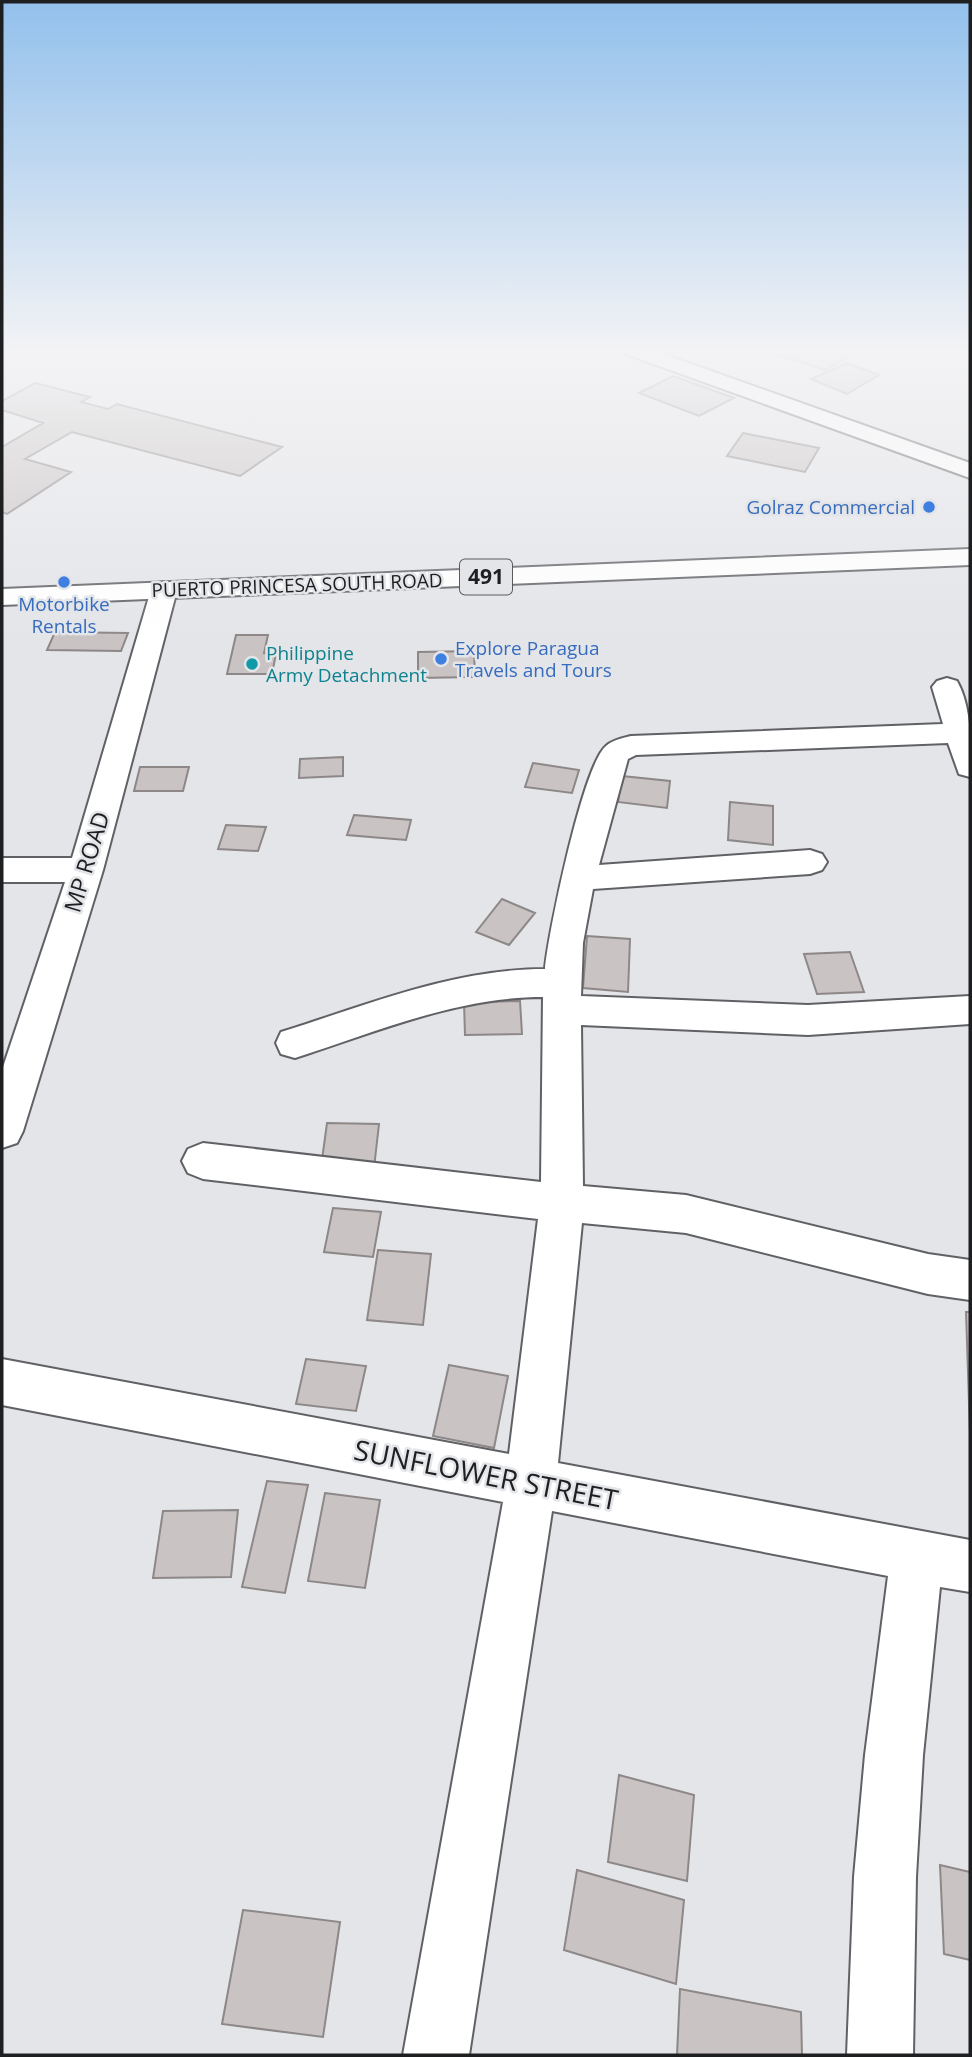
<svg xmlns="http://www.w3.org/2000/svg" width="972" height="2057" font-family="'Open Sans',sans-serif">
  <rect width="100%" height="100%" fill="#e4e5e9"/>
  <path fill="#c9c4c3" stroke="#8d8887" stroke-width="2" d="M 762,350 L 842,350 L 854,354 L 825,370 Z
    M 847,363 L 879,375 L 847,394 L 811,379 Z
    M 673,376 L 734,398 L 699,416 L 639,393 Z
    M 35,383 L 90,397 L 81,402 L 108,409 L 117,404 L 282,447 L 240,476 L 72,432 L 25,459 L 71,472 L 7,514 L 2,512 L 2,447 L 43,423 L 2,410 L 2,401 Z
    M 743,433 L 819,448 L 805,472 L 727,456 Z
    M 55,632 L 128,633 L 121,651 L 47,650 Z
    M 236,635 L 268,635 L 264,653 L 276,654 L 272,674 L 227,674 Z
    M 474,651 L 475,677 L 418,678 L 418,652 Z
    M 343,757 L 343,776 L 299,778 L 300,759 Z
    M 533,763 L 579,770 L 572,793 L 525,787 Z
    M 140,767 L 189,767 L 183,791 L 134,791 Z
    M 622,776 L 670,781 L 667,808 L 618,802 Z
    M 730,802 L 773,806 L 773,845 L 728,840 Z
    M 354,815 L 411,820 L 406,840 L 347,835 Z
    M 226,825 L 266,827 L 258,851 L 218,849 Z
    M 502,899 L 535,913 L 509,945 L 476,932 Z
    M 587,936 L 630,939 L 628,992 L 583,988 Z
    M 850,952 L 864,992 L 817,994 L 804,954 Z
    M 520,1001 L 522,1034 L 465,1035 L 464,1002 Z
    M 327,1123 L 379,1124 L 374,1168 L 321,1167 Z
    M 333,1208 L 381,1212 L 373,1257 L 324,1252 Z
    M 378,1250 L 431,1254 L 423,1325 L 367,1320 Z
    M 966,1312 L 970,1312 L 970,1434 Z
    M 306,1359 L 366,1366 L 356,1411 L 296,1404 Z
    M 449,1365 L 508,1376 L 494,1448 L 433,1436 Z
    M 267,1481 L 308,1485 L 285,1593 L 242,1587 Z
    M 325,1493 L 380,1500 L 365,1588 L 308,1581 Z
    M 238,1510 L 231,1577 L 153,1578 L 163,1511 Z
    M 619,1775 L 694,1795 L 687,1881 L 608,1862 Z
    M 940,1865 L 970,1872 L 970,1960 L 944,1954 Z
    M 577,1870 L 684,1900 L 676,1984 L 564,1950 Z
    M 243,1910 L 340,1922 L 323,2037 L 222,2024 Z
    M 680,1989 L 801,2012 L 802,2055 L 677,2055 Z"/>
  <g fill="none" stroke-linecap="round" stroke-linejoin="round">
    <defs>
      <path id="street" d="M 164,582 L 173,584 L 177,590 L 103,870 L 23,1131 L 17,1143 L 2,1148 L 2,1070 L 65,882 L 2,882 L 2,858 L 72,858 L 151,590 L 155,584 Z
        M 947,678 L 957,681 C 972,707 971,747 970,777 L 959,774 L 948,743 L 636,755 L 628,759 L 599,865 L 810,850 L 822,854 L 827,862 L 822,870 L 810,874 L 593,889 L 583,943 L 581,996 L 808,1005 L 970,996 L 970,1024 L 808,1035 L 581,1025 L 583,1186 L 686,1195 L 928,1254 L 970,1260 L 970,1300 L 928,1294 L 686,1233 L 582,1223 L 558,1463 L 970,1540 L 970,1592 L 940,1587 L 923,1755 L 916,1877 L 913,2055 L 847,2055 L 854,1877 L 865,1755 L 888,1576 L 552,1511 L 469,2055 L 403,2055 L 503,1502 L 2,1405 L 2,1359 L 509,1454 L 538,1219 L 203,1179 L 188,1173 L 182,1161 L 188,1149 L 203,1143 L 541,1182 L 543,997 C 457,997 376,1032 295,1058 L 281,1054 L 276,1043 L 281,1032 C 367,1005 453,969 545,969 C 548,934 583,765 606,746 C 612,740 623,738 631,736 L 943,724 L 932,687 L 937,681 Z"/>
      <path id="secondary" d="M 623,350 L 652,350 L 970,463 L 970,478 L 626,354 Z"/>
      <path id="primary" d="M 970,549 L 970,565 L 2,605 L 2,589 Z"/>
    </defs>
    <use href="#street" stroke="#606165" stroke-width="4"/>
    <use href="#secondary" stroke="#606165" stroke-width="4"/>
    <use href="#primary" stroke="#606165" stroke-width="4"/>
    <use href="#street" fill="#fff" fill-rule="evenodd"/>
    <use href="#secondary" fill="#fff" fill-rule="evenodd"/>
    <use href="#primary" fill="#fff" fill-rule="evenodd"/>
  </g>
  <linearGradient id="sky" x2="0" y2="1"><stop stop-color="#92c0ec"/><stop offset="0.55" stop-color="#f3f3f5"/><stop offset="1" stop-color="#f3f3f5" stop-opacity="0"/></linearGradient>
  <rect width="972" height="638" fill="url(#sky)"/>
  <g fill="#3f7fe0" stroke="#e4e5e9" stroke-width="2.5">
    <circle cx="929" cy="507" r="7"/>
    <circle cx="64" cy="582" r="7"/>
    <circle cx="441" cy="659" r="7"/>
  </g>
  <circle fill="#0f9aa8" stroke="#e4e5e9" stroke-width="2.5" cx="252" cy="664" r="7"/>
  <g text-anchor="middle" stroke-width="5" stroke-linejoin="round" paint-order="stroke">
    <g font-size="19" fill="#366cbe" stroke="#e4e5e9" text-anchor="end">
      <text x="915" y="514">Golraz Commercial</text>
      <text x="64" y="611" text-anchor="middle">Motorbike<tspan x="64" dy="22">Rentals</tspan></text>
      <text x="455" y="655" text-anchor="start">Explore Paragua<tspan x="455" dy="22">Travels and Tours</tspan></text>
    </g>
    <g font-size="19" fill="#1e1f20" stroke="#e4e5e9">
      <text transform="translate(297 585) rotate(-2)" y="7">PUERTO PRINCESA SOUTH ROAD</text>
    </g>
    <g font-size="19" fill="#0d838f" stroke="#e4e5e9" text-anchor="start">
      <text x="266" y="660">Philippine<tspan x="266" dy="22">Army Detachment</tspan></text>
    </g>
    <rect fill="#e4e5e9" stroke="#595a5c" stroke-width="2" x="460" y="559.5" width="52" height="35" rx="5"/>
    <g font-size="21" font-weight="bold" fill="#1e1f20">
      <text x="486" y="584">491</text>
    </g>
    <g font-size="23" fill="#1e1f20" stroke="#e4e5e9">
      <text transform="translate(87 862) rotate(-73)" y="8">MP ROAD</text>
    </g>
    <g font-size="28" fill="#1e1f20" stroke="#e4e5e9">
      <text transform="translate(486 1475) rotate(11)" y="10">SUNFLOWER STREET</text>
    </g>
  </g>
  <rect width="972" height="2057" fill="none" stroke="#1e1f20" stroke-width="7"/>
</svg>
